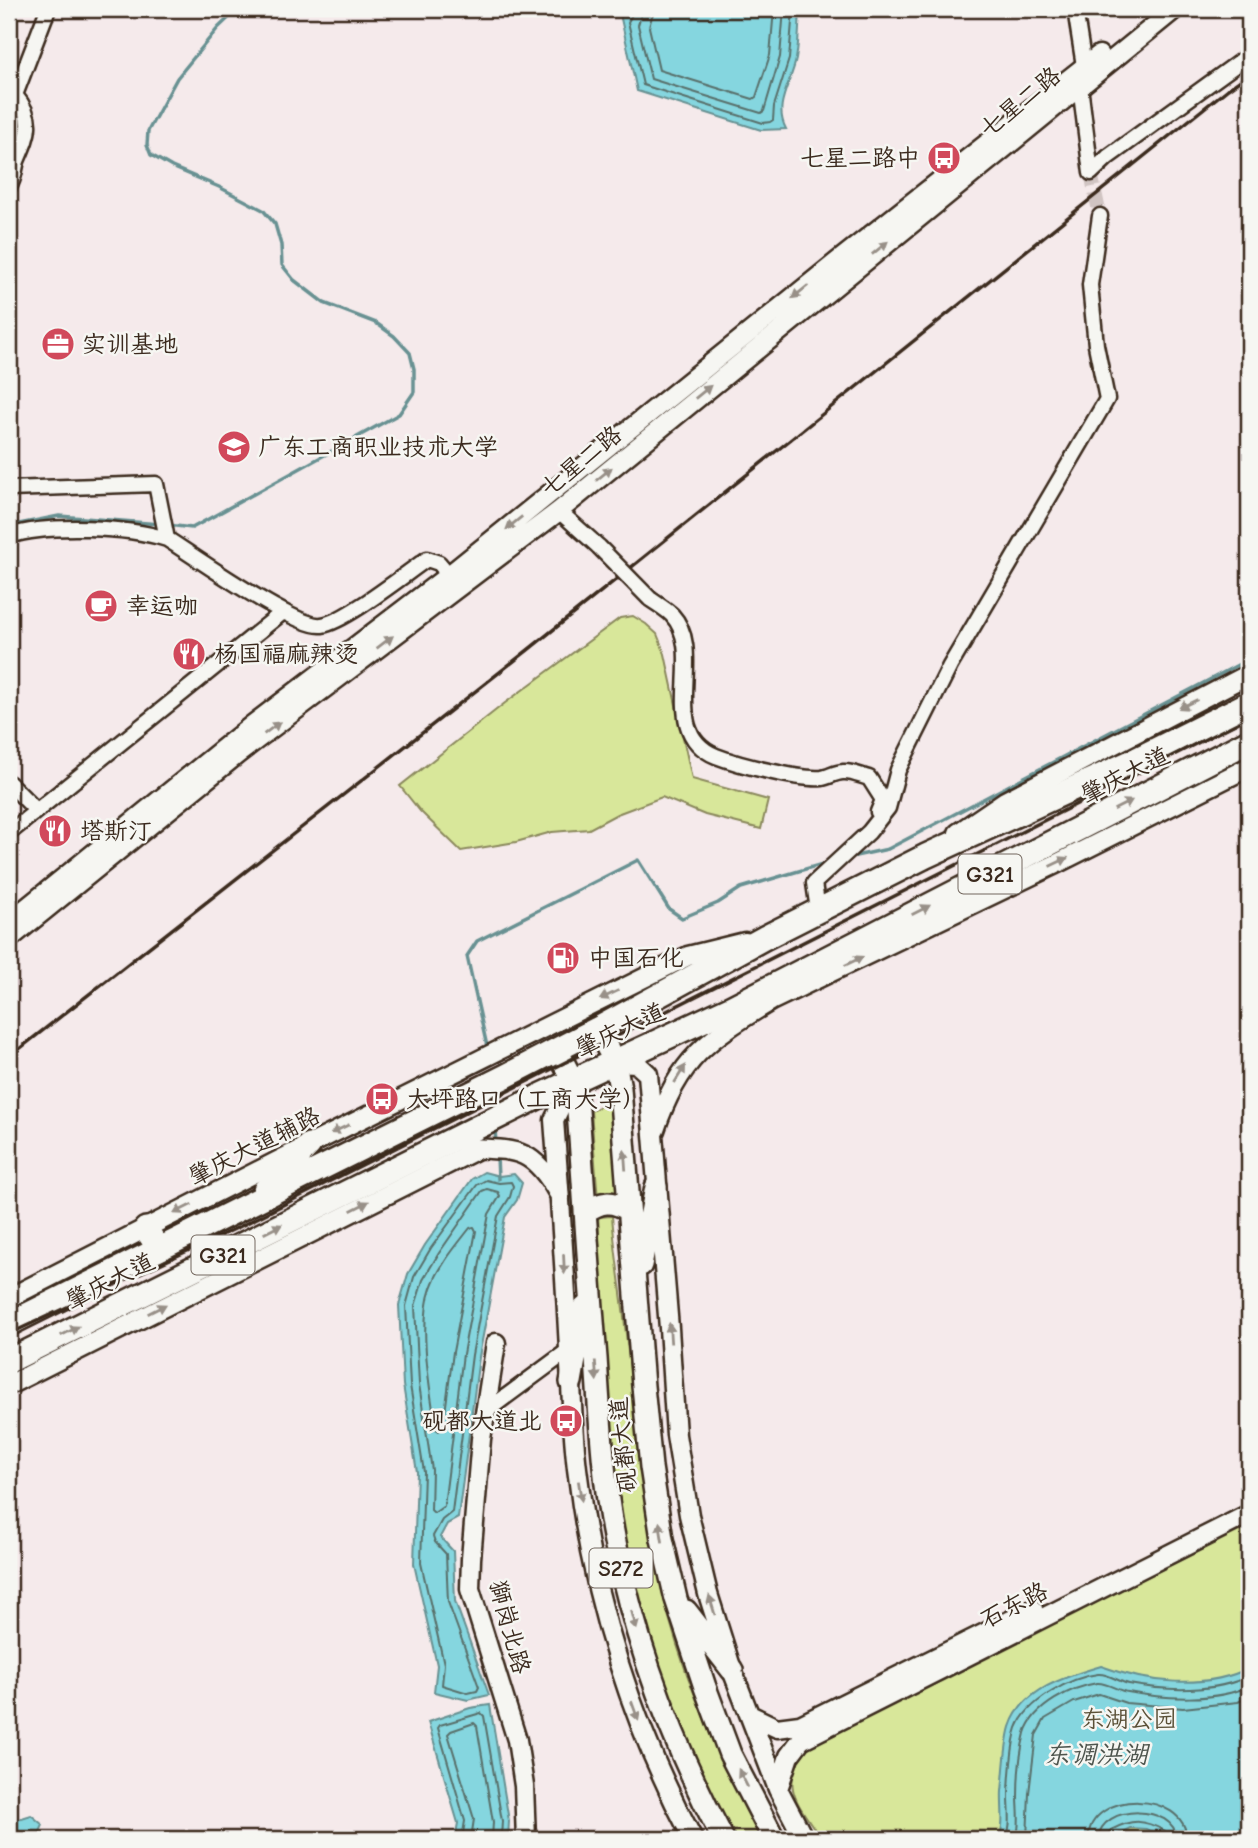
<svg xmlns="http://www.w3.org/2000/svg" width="1258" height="1848" font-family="'Comic Neue','LXGW WenKai TC',sans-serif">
  <rect width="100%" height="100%" fill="#f5eaeb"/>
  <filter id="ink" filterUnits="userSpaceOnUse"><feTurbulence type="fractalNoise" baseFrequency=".0143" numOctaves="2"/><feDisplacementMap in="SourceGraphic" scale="14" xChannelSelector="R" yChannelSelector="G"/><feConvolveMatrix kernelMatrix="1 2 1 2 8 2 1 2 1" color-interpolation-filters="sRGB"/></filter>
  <g filter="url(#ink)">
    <path fill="#d8e79a" stroke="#8a885c" stroke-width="2" d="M 633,616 L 646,624 L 657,634 L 665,654 L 692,779 L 768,800 L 761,829 L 705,815 L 662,797 L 617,814 L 589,829 L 552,832 L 516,842 L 461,851 L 420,811 L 400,786 L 505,703 L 620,618 Z
      M 610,1101 L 617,1196 L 598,1200 L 591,1111 Z
      M 612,1216 C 615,1253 621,1289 625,1326 C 635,1405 640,1485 656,1563 C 675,1660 715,1753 763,1839 L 734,1839 C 686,1752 650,1659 628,1561 C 618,1518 615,1474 611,1430 C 607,1396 603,1362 601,1329 C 599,1292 601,1254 598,1217 Z
      M 1249,1526 L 1249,1839 L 821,1839 C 798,1802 780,1791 803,1748 Z"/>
    <path fill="#85d6df" stroke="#679192" stroke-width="2" d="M 641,9 L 800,9 C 799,25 799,43 796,59 C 791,84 773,105 786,129 L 761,130 L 637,91 L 620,14 Z
      M 9,109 C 21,122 24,146 9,158 Z
      M 484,1172 L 499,1176 L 514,1174 L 522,1183 L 517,1200 L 505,1217 L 479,1357 L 458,1518 L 447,1524 L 440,1537 L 453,1551 L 455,1601 L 489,1695 L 468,1700 L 434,1692 L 437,1665 L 414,1564 L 417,1472 L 403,1385 L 399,1305 L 408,1274 L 425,1245 L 472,1179 Z
      M 1101,1666 C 1146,1683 1205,1690 1249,1668 L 1249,1839 L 1164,1839 L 1146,1829 L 1130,1828 L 1109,1839 L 999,1839 C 1005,1824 1001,1807 1002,1791 C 1004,1773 1005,1744 1010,1727 C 1022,1689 1067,1676 1101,1666 Z
      M 490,1705 L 509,1821 L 508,1839 L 455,1839 L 458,1823 L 428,1722 L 470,1708 Z
      M 31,1815 L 43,1825 L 37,1839 L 9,1839 L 9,1822 Z"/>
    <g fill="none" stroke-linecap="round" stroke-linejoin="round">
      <path stroke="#596f6b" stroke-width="2" d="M 635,9 L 628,22 L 643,85 L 763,123 L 770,122 L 773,120 L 774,106 L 789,59 L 793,9
        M 643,9 L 638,25 L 651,79 L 761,113 L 764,111 L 780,57 L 784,9
        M 654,9 L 649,27 L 659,70 L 753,99 L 756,97 L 770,55 L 774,9
        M 486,1180 L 499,1183 L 511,1182 L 513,1186 L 510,1197 L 498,1216 L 472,1355 L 452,1512 L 442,1520 L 433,1536 L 435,1542 L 446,1554 L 448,1602 L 479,1687 L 477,1691 L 468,1693 L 442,1685 L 444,1664 L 421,1563 L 424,1472 L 410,1385 L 406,1306 L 414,1277 L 431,1248 L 477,1185 Z
        M 487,1189 L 498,1192 L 500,1196 L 489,1214 L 463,1354 L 444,1506 L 434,1513 L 431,1510 L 432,1470 L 419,1384 L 415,1306 L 423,1280 L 439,1253 L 482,1191 Z
        M 474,1227 L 476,1231 L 453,1352 L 443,1428 L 439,1431 L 436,1429 C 430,1389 418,1325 431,1288 C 439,1266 456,1246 470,1228 Z
        M 462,1839 L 465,1821 L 438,1728 L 440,1725 L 481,1713 L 484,1716 L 502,1821 L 501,1839
        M 471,1839 L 474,1819 L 448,1734 L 451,1731 L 474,1723 L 477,1726 L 493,1822 L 492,1839
        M 1006,1839 C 1012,1826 1009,1811 1009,1797 C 1009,1781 1012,1742 1017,1728 C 1027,1701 1071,1677 1098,1674 C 1108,1673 1119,1682 1129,1684 C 1166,1691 1215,1693 1249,1676
        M 1016,1839 C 1021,1826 1018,1810 1018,1797 C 1018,1777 1020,1752 1025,1733 C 1033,1706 1072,1687 1097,1683 C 1107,1682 1118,1691 1128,1692 C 1163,1699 1217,1702 1249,1686
        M 1027,1839 L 1029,1793 L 1036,1735 L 1045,1719 L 1074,1702 L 1099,1694 L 1126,1703 L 1183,1708 L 1238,1702 L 1249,1697
        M 1088,1839 C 1090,1789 1185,1790 1187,1839
        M 1098,1839 C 1101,1803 1175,1804 1177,1839
        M 1107,1839 L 1111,1830 C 1132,1819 1143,1819 1165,1831 L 1168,1839"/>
      <path stroke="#679192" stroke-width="3.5" d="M 168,525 L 192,528 L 399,414 L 414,392 L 414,369 L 410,353 L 394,336 L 376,323 L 324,303 L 294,280 L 282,265 L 281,245 L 275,224 L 263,210 L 219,187 L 172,167 L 151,155 L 147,145 L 148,131 L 177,78 L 218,28 L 238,9
        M 9,526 L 59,516 L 160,524
        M 851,857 L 888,849 L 1249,659
        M 488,1051 L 467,956 L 477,941 L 638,860 L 669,909 L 682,918 L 718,903 L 741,888 L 826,863
        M 492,1093 L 493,1110
        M 495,1128 L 496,1145
        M 497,1156 L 498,1179"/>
      <path stroke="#d0c4c2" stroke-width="14" stroke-dasharray="14 7" stroke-linecap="butt" d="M 1091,173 L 1100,216"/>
      <defs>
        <path id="minor" d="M 1075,9 L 1084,66
          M 1080,86 L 1091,173
          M 1091,173 L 1108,157 L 1249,55
          M 9,187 C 15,178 14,171 17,161 C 28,135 36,120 15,95 L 48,9
          M 9,489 L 156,484 L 167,539
          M 559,511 L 599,547
          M 9,536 C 50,523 127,527 167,539 C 194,556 297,629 322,625 C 345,622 405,574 427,559 L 439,563 L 449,575
          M 650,599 C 657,604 666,609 672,615 C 708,654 656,731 716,756 C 739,765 799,780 822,778 C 829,777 836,772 843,772 C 851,771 861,776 869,778 L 883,800 L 878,812
          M 9,783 L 36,810
          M 9,833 L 283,612
          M 818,910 L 814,883 L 869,832 L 888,808 L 898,770 L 950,666 L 1107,399 L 1096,345 L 1090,285 L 1100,216
          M 485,1412 L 569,1350"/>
        <path id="tertiary" d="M 958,833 L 1005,801 L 1249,674
          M 9,922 L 251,726 L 449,575 L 838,261 L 1099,55
          M 9,939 L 239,753 L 559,511 L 1175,9
          M 615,1062 L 636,1063 L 648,1074 L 669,1328 L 676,1435 L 689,1515 L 708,1594 L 732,1670 L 778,1789 L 804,1839
          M 573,1081 L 554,1120 C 560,1196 565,1273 569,1349 C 572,1391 572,1434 578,1476 C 593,1602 633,1727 693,1839
          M 655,1130 C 679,1058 708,1039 771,1001 L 1056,864 L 1249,767
          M 466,1148 C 514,1150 532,1146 558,1193
          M 9,1298 L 309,1145 L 688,956 L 745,942
          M 496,1343 L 481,1439 L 471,1559 L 470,1589 L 517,1740 L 524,1786 L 526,1839
          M 9,1385 L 478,1149
          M 750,1715 L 777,1728 L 800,1725 L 1033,1609
          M 778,1789 L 789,1756 L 801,1740 L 1249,1514"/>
        <path id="primary" d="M 597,1029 L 615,1062 L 620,1088 L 643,1386 L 651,1467 L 662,1539 L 676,1599 L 705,1687 L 730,1754 L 774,1839
          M 557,1050 L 573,1081 L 578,1110 C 584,1193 589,1275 596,1358 C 600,1419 603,1482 615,1542 C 636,1646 673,1745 723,1839
          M 585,1212 C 602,1201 611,1200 629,1210
          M 641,1265 L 656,1187
          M 571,1382 L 584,1308
          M 686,1611 L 732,1670"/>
        <path id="trunk" d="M 265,1190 L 309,1145
          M 146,1229 L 159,1249
          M 9,1324 L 506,1076 L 597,1029 L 764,938 L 926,856 L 1133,761 L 1249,703
          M 9,1361 L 538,1097 L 730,1008 L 1249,741"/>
      </defs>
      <use href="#minor" stroke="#3b2a1e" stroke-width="19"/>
      <use href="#tertiary" stroke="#3b2a1e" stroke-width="23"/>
      <use href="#primary" stroke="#3b2a1e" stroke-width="26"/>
      <use href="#trunk" stroke="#3b2a1e" stroke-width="28"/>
      <use href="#minor" stroke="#f6f6f2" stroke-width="14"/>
      <use href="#tertiary" stroke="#f6f6f2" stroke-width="18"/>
      <use href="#primary" stroke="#f6f6f2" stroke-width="21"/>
      <use href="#trunk" stroke="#f6f6f2" stroke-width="23"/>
      <path stroke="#3b2a1e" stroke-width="3.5" d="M 9,1057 L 528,650 L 1228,89 L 1249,74
        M 9,1334 L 239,1227 L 1249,717"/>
      <defs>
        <path id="minor-bridge" d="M 599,547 L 650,599"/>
      </defs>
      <use href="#minor-bridge" stroke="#3b2a1e" stroke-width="19" stroke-linecap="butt"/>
      <use href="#minor-bridge" stroke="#f6f6f2" stroke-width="14"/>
    </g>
    <defs><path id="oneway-solid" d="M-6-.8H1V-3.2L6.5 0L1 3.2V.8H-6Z" transform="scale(1.75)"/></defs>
    <g fill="#989088">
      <use href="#oneway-solid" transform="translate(880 248) rotate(-39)"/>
      <use href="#oneway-solid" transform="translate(800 292) rotate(141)"/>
      <use href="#oneway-solid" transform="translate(703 392) rotate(-39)"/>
      <use href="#oneway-solid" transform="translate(604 474) rotate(-39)"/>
      <use href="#oneway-solid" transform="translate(514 523) rotate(141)"/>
      <use href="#oneway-solid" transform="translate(385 642) rotate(-37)"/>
      <use href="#oneway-solid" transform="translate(1188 704) rotate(154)"/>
      <use href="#oneway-solid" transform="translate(272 728) rotate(-37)"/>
      <use href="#oneway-solid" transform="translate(1123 805) rotate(-27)"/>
      <use href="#oneway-solid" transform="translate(1059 862) rotate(-26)"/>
      <use href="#oneway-solid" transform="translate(921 910) rotate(-27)"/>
      <use href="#oneway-solid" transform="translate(854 961) rotate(-26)"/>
      <use href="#oneway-solid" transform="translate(609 995) rotate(154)"/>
      <use href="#oneway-solid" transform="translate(680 1074) rotate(-58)"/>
      <use href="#oneway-solid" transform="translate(340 1129) rotate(154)"/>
      <use href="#oneway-solid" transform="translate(625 1160) rotate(-94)"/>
      <use href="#oneway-solid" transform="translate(360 1206) rotate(-27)"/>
      <use href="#oneway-solid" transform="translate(183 1209) rotate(153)"/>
      <use href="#oneway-solid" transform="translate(273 1229) rotate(-27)"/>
      <use href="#oneway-solid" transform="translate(564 1264) rotate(87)"/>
      <use href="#oneway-solid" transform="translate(157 1309) rotate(-27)"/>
      <use href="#oneway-solid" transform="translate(70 1331) rotate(-27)"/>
      <use href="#oneway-solid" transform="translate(670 1333) rotate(-94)"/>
      <use href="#oneway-solid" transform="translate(596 1371) rotate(86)"/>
      <use href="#oneway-solid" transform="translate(580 1491) rotate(81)"/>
      <use href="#oneway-solid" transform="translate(661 1532) rotate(-99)"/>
      <use href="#oneway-solid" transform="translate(712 1605) rotate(-107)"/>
      <use href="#oneway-solid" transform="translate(634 1620) rotate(75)"/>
      <use href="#oneway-solid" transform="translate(635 1711) rotate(70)"/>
      <use href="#oneway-solid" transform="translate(743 1778) rotate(-117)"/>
    </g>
  </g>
  <defs>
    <symbol id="bus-disc" viewBox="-11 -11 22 22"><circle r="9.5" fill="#d1495b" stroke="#f6f6f2"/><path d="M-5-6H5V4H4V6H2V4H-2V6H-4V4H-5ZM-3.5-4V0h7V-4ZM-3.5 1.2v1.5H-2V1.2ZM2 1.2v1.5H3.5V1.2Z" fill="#fff"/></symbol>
    <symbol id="office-disc" viewBox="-11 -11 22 22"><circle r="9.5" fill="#d1495b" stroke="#f6f6f2"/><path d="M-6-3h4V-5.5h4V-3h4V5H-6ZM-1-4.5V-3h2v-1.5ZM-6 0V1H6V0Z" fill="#fff"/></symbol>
    <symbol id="university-disc" viewBox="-11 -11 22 22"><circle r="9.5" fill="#d1495b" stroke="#f6f6f2"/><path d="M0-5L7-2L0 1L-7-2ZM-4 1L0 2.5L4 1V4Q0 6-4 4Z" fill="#fff"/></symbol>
    <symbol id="cafe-disc" viewBox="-11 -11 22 22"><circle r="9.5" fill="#d1495b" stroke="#f6f6f2"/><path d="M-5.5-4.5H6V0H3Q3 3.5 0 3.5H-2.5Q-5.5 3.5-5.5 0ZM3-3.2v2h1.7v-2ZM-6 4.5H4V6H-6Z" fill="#fff"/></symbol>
    <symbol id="restaurant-disc" viewBox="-11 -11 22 22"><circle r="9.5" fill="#d1495b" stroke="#f6f6f2"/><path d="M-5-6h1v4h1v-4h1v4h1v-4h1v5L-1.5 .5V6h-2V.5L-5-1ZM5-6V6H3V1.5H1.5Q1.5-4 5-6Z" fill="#fff"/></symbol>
    <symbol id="fuel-disc" viewBox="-11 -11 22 22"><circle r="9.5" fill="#d1495b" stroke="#f6f6f2"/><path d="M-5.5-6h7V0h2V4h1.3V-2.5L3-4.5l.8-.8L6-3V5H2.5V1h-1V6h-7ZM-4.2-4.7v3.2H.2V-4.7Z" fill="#fff"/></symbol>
  </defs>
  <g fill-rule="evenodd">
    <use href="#bus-disc" x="925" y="139" width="38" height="38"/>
    <use href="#office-disc" x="39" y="325" width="38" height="38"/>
    <use href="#university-disc" x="215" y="428" width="38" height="38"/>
    <use href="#cafe-disc" x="82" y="587" width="38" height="38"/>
    <use href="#restaurant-disc" x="170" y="635" width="38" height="38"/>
    <use href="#restaurant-disc" x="36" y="812" width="38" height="38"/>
    <use href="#fuel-disc" x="544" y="939" width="38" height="38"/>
    <use href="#bus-disc" x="363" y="1080" width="38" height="38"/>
    <use href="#bus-disc" x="547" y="1402" width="38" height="38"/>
  </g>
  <g text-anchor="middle" stroke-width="5" stroke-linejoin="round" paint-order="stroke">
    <g fill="#f6f6f2" stroke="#73675e" stroke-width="2">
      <rect x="958.5" y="854.5" width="63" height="39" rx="5"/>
      <rect x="191.5" y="1235.5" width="63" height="39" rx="5"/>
      <rect x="589.5" y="1548.5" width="63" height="39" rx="5"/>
    </g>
    <g font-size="23" font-weight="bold" fill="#3b2a1e">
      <text x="990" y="882">G321</text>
      <text x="223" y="1263">G321</text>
      <text x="621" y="1576">S272</text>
    </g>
    <g font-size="24" fill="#3b2a1e" stroke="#f6f6f2">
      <text transform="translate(1020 102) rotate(-39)" y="8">七星二路</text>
      <text transform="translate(581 461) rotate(-39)" y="8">七星二路</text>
      <text transform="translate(1125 775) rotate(-27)" y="8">肇庆大道</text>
      <text transform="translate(620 1030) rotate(-25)" y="8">肇庆大道</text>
      <text transform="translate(254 1146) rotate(-27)" y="8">肇庆大道辅路</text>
      <text transform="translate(110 1281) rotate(-27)" y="8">肇庆大道</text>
      <text transform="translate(623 1445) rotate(-96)" y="8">砚都大道</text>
      <text transform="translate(1014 1605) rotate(-27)" y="8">石东路</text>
      <text transform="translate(510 1627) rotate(75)" y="8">獅岗北路</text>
    </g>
    <g font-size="24" fill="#3b2a1e" stroke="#f6f6f2" text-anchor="start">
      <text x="920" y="166" text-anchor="end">七星二路中</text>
      <text x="82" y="352">实训基地</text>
      <text x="258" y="455">广东工商职业技术大学</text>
      <text x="126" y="614">幸运咖</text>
      <text x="214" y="662">杨国福麻辣烫</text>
      <text x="80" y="839">塔斯汀</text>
      <text x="588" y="966">中国石化</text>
      <text x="406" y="1107">大坪路口（工商大学）</text>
      <text x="542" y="1429" text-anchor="end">砚都大道北</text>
    </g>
    <g font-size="24" fill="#5a5037" stroke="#f6f6f2">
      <text x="1129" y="1727">东湖公园</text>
    </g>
    <g font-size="26" font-style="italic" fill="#4e554e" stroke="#f6f6f2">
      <text x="1096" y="1763">东调洪湖</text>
    </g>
  </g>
  <rect width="1258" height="1848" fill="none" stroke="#f6f6f2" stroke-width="35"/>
  <rect x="18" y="18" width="1223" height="1813" fill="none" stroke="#3b2a1e" stroke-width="2.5" filter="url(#ink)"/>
</svg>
